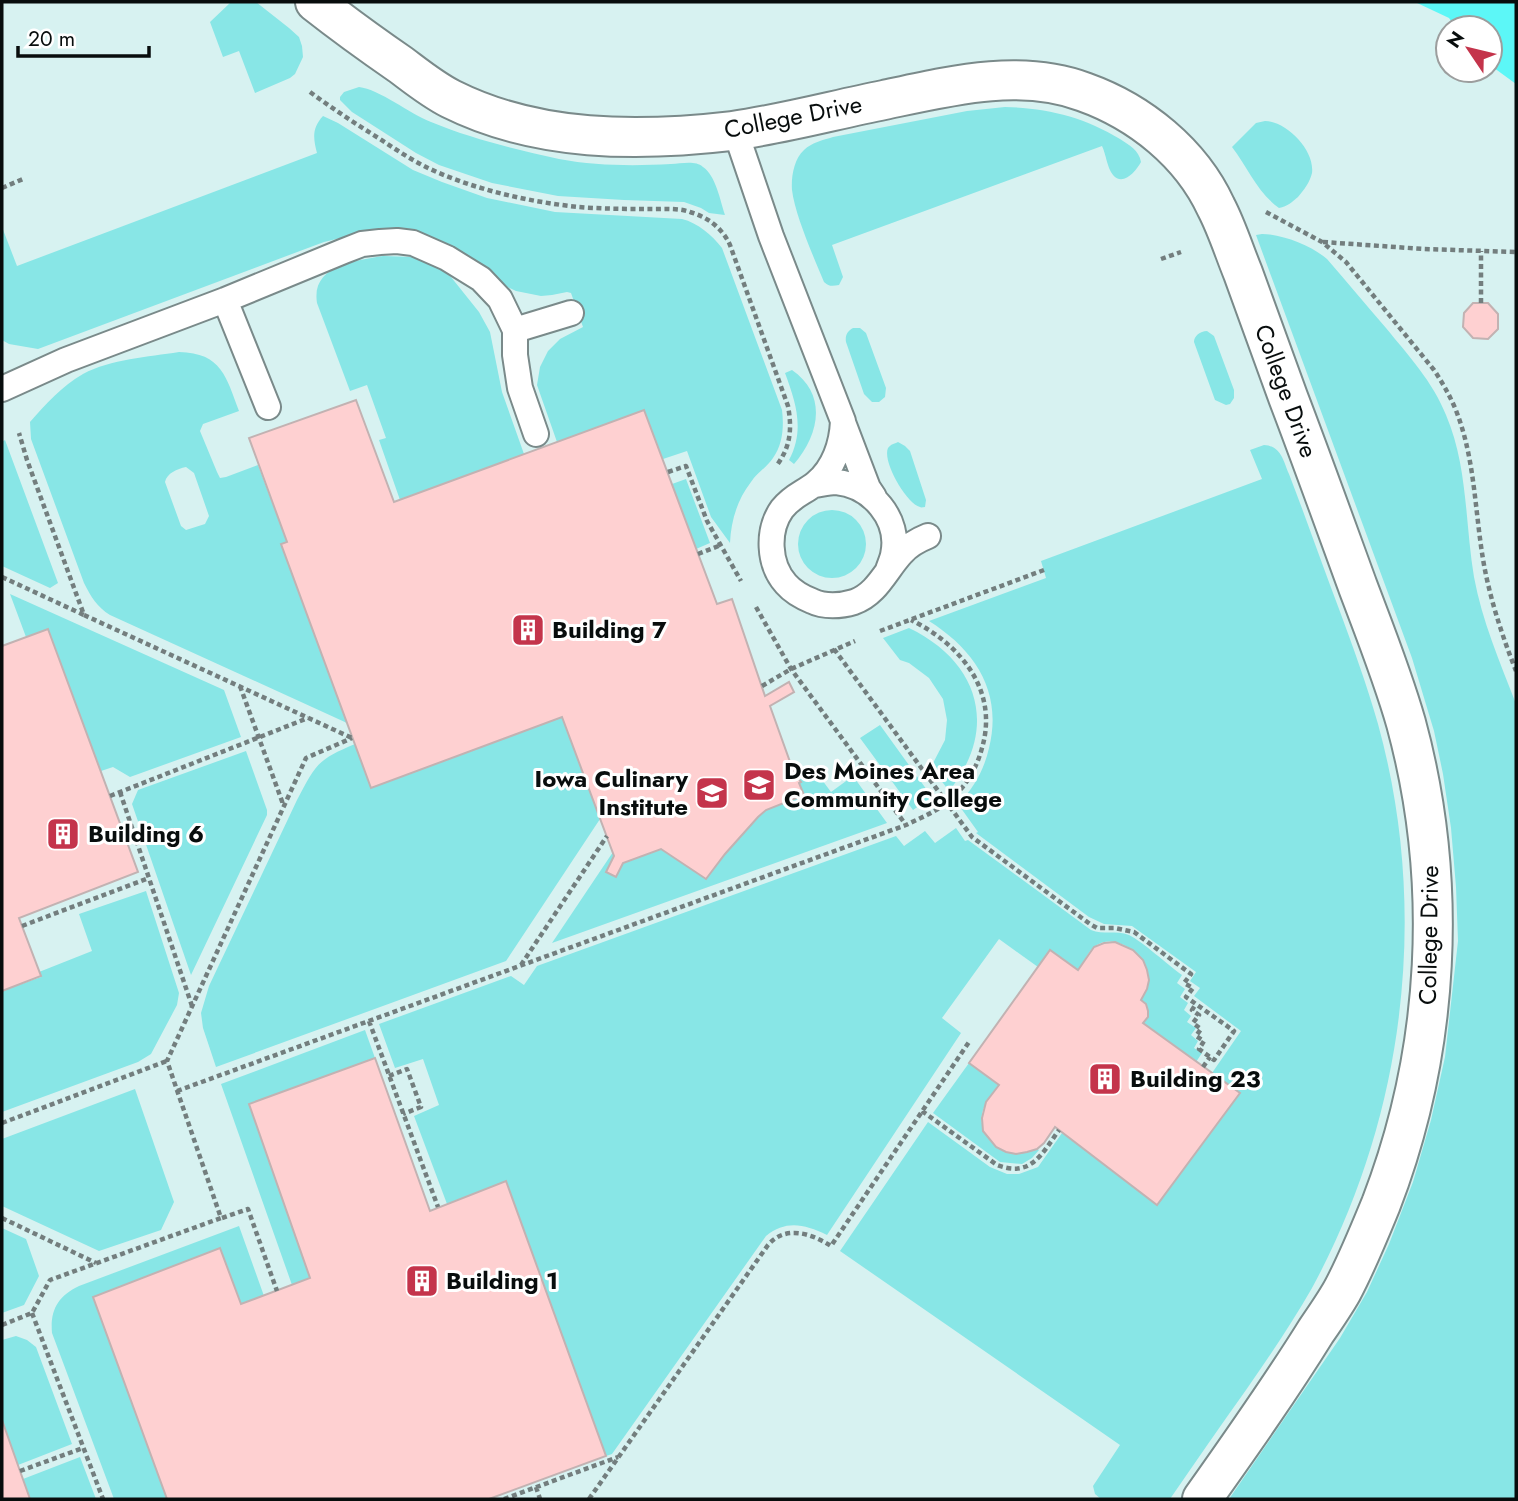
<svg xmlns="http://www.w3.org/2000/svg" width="1518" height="1501" font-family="Jost,sans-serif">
  <rect width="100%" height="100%" fill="#eafbfb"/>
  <path fill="#d7f2f1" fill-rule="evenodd" d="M 2,2 L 1516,2 L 1516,1499 L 2,1499 ZM 1448,28 L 1490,28 L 1490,70 L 1448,70 Z"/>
  <path fill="#88e6e6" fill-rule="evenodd" d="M 231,2 L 256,2 L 289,28 L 299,37 L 302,46 L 303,57 L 295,74 L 290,78 L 255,93 L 239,51 L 223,57 L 210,22 Z
    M 359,87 C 379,89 410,114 431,122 C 472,139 515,149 559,159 C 596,166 635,166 671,164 C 681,164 695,160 703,167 C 716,176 720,200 725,215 L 709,213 L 701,208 L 684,202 L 624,200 L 558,196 L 492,183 L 439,165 L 416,153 L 352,112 L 340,100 L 340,97 L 344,92 Z
    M 1005,107 C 1047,108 1084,117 1120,139 C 1129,145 1139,150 1141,162 C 1136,171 1123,187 1113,175 C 1107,168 1106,154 1102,146 L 832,245 L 843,277 L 839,285 C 833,286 829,287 824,282 C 814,258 795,215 792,190 C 791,177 794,159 804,150 C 811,143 823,140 833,137 L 967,111 Z
    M 323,116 L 338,123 L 413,170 L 442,182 L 487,198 L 555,212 L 682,219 C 698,223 712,235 722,248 L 782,410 C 784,426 783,444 773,458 C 767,467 757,473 751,482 C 737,500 731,521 730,543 L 711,517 L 687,451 L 663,459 L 644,410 L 557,442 L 537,385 L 540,367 L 548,351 L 560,339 L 583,327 L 571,293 L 567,292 L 552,295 L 541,296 L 516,291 L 383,230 L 369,231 L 324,242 L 38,349 L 9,344 L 2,340 L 2,227 L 17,266 L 317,153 C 313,138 312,128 323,116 Z
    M 1265,121 C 1286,121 1315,150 1312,173 C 1310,182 1304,190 1298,197 C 1292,202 1288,206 1279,208 C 1257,192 1248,168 1232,147 L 1256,123 Z
    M 1262,234 C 1282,234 1312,246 1327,259 C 1347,282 1366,305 1386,328 C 1408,355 1433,382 1446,415 C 1468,466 1465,524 1474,577 C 1482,621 1500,662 1516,704 L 1516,1499 L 1229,1499 L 1340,1338 L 1367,1292 L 1389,1244 L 1413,1182 L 1431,1120 L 1445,1057 L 1458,941 L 1456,887 L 1451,828 L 1443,774 L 1434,731 L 1412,658 L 1256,235 Z
    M 383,256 L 412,257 L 437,266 L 451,277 L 479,312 L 490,332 L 502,392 L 524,454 L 400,500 L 379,440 L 386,438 L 367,385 L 350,391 L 317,303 C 311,265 355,261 383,256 Z
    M 853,328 L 860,328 L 866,333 L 886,388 L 885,397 L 879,402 L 872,402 L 864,394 L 846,342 C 845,336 847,331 853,328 Z
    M 1207,331 L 1214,336 L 1234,390 L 1234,398 L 1230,404 L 1226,405 L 1215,400 L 1194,342 C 1194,336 1200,331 1207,331 Z
    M 179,352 C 222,353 226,377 239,411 L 203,424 L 200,431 L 217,472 L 220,478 L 226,477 L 258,465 L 287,542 L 282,544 L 347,723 L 110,615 C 97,607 91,597 84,583 L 31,439 L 30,422 C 46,404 62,386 83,374 C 111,359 148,357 179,352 ZM 186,467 L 194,473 L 209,516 L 205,524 L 186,530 L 181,526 L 165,482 C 167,473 177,469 186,467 Z
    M 792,370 C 828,395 819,435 794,464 L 789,460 C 805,430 796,403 785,373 Z
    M 5,440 L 58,583 L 50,588 L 2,566 L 2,442 Z
    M 898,442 L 905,446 L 910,451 L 926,500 L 925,507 C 923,507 921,508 920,507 C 906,503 882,461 888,448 C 891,444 894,444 898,442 Z
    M 1264,445 C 1281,446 1283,460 1289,474 C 1306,518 1322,564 1339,609 C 1353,647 1367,685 1378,724 C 1430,912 1405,1117 1312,1288 C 1292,1323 1269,1357 1246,1390 C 1220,1426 1195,1463 1170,1499 L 1101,1499 L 1095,1494 L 1093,1486 L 1120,1445 L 840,1251 L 928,1122 L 990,1167 L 1007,1174 L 1019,1174 L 1038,1167 L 1062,1133 L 1157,1204 L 1212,1073 L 1241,1031 L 1194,996 L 1200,988 L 1190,981 L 1196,972 L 1132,926 L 1104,924 L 1089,917 L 976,833 L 978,832 L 958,804 C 974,788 984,770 989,748 C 1003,692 975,650 929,621 L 1046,578 L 1041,561 L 1262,479 L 1250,450 Z
    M 686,479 L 710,543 L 696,549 L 672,484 Z
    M798 544a34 34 0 1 1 68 0a34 34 0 1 1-68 0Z
    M 10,594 L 224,690 L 241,737 L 130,777 L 113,767 L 101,771 L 48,629 L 26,637 Z
    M 909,628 C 980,662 999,729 949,791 L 931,767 L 945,740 L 947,720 L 943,699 L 929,678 L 909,663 L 900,660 L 883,638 Z
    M 562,717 L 600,819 L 506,961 L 216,1067 L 203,1028 L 201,1013 L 209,986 L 297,800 C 316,764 317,760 355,744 L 371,788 Z
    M 880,725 L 932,797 L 913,810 L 860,738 Z
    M 246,751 L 267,810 L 267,815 L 191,975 L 132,804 L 138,790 Z
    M 811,765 L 831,792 L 853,776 L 887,823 L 552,943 L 613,852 L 614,856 L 623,863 L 661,849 L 706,879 C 719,861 750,819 768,809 C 779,803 792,800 803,796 L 799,783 L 801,781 L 796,775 Z
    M 956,828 L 965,841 L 968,840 L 1091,930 C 1103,935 1116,930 1129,935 C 1143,942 1168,965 1182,975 L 1177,983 L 1185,989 L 1180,997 L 1188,1003 L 1184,1010 L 1191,1016 L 1187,1022 L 1196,1028 L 1191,1035 L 1198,1041 L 1194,1048 L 1202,1053 L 1196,1062 L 1143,1023 C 1150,1015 1149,1008 1141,1000 C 1145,993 1149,986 1149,978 C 1148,956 1115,930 1094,947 C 1088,952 1083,964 1078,970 L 1050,950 L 1038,967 L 999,939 L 942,1018 L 961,1033 L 827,1235 C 804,1224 786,1220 766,1236 L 612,1454 L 606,1456 L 506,1182 L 447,1204 L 414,1116 L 439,1105 L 423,1059 L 395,1068 L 379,1024 L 511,976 L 524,985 L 537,966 L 896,836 L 904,846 L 925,831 L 935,843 Z
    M 146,891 L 179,993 L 177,1005 L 151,1054 L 138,1062 L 2,1112 L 2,991 L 41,977 L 39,972 L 92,951 L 79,914 Z
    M 365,1030 L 375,1058 L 249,1104 L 310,1278 L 292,1285 L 221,1084 Z
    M 969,1063 L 999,1085 C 993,1094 984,1103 982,1114 C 979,1135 995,1150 1015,1153 C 1023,1154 1030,1151 1037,1149 L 1039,1150 L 1032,1158 L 1022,1164 L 1000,1162 L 933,1113 Z
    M 135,1089 L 174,1202 L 161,1230 L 99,1251 L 2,1206 L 2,1139 Z
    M 239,1226 L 264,1296 L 241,1304 L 220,1248 L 93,1297 L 167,1499 L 114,1499 L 52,1333 C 50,1310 58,1296 79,1286 Z
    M 2,1228 L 26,1239 L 39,1276 L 24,1305 L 2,1313 Z
    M 16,1336 L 27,1340 L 36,1347 L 72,1444 L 18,1465 L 2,1420 L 2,1340 Z
    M 80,1457 L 96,1499 L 30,1499 L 23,1479 Z"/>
  <path fill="#5cf7f7" d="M 1415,2 L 1516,2 L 1516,84 L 1490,65 L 1490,28 L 1456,28 L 1449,18 Z"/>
  <path fill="#fed0d1" stroke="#c2b2b2" stroke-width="2" d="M 1473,303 L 1488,303 L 1498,314 L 1498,329 L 1488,339 L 1473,338 L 1463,327 L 1464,313 Z
    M 356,400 L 394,502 L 644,410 L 717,604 L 732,599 L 765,696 L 789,682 L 794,692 L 770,706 L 794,773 L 801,782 L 799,783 L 804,795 L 766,810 L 758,817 L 725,854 L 706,879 L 661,849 L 623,863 L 616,877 L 606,872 L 614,856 L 562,717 L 371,788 L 281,544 L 287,542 L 249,438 Z
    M 48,629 L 138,872 L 19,918 L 41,976 L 2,991 L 2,646 Z
    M 1115,942 L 1133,950 L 1143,960 L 1147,970 L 1149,980 L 1147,989 L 1141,1000 L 1146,1004 L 1148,1011 L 1148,1017 L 1143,1023 L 1240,1093 L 1157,1205 L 1055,1127 L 1044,1143 L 1037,1149 L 1027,1152 L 1016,1154 L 1006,1152 L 996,1147 L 983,1131 L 982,1118 L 986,1102 L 999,1085 L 969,1063 L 1050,950 L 1078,970 L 1094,947 L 1104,943 Z
    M 375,1058 L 430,1211 L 506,1181 L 606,1456 L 489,1499 L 167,1499 L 93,1297 L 220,1248 L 241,1304 L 310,1278 L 249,1104 Z
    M 2,1420 L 20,1471 L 30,1499 L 2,1499 Z"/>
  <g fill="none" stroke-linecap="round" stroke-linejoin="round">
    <defs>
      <path id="service" d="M 735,130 L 771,236 L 843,421 C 842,444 834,468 816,483 C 804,493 793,495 782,509 C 767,530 768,564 786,584 C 793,592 802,597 812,601 C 824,607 841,606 854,602 C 877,594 886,570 902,553 C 909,545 918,540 928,536
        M 225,300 L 268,407
        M 515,330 L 571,313
        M 2,389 L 66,360 L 225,300 L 344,251 L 362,244 L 380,242 L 397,241 L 413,243 L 447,258 L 481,279 L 500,299 L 515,330 L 515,355 L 520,388 L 536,434
        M 844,425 L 868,488 L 874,497
        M 814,485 C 821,484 829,482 836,482 C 871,485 901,519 893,555 C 892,560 889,566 888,570"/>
      <path id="minor" d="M 315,2 C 343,24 372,45 401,65 C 417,77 433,90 451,99 C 537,142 638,142 732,131 C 783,124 834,110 884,100 C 949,86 1020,68 1084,92 C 1140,112 1191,153 1216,207 C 1227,228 1234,251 1243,273 C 1258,314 1273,355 1288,397 C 1312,460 1335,524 1358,587 C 1375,632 1393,677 1406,723 C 1449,881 1440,1051 1381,1204 C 1369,1233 1357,1263 1342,1291 C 1334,1305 1325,1318 1316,1331 C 1280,1389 1241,1444 1202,1499"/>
    </defs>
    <use href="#service" stroke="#7a8a8a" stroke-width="28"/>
    <use href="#minor" stroke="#7a8a8a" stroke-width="42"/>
    <path stroke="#737e7e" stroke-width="4.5" stroke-dasharray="5 3.5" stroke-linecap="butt" d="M 310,92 C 333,109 356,124 380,139 C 395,149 410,159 426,167 C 471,189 529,202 579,207 C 604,209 629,209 653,209 C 666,209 679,208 690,212 C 708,217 723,229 730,245 L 788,406 C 792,428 791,446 777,465
      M 2,188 L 23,179
      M 1266,212 L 1322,242 L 1346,262 L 1434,370 C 1442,382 1449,394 1455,408 C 1478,464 1474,526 1488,584 C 1495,614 1505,643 1516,671
      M 1323,242 L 1424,249 L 1516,252
      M 1161,259 L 1181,252
      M 1481,303 L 1481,251
      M 668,472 L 686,466 L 707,521 L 741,581
      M 698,554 L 721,545
      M 2,577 L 84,615 L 27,460 L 19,433
      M 756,607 L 791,669 L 906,825
      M 84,615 L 352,738
      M 880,631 L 1044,570
      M 834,649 L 972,837 L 1090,924 L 1097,928 L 1115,928 L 1134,932 L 1191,974 L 1184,983 L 1193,988 L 1186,997 L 1234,1031 L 1214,1060 L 1199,1049 L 1204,1041 L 1196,1036 L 1201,1029 L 1193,1023 L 1199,1015 L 1192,1010 L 1196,1004
      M 240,686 L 283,804
      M 762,686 L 791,669 L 855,641
      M 120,792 L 192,1006
      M 110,796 L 308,718
      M 22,926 L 149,878
      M 521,965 L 607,836
      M 369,1021 L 438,1207
      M 1203,1067 L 1210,1057
      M 389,1076 L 407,1069 L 421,1107 L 403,1114
      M 177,1091 L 906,825 C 922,817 939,811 952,798 C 967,785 977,767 982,748 C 999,690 960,644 911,620
      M 922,1111 L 997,1165 C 1031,1178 1042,1154 1059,1130
      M 2,1123 L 167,1061
      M 2,1218 L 96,1263
      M 222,1218 L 248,1209 L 277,1291
      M 32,1313 L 103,1499
      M 2,1325 L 32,1313 L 50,1280 L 221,1218 L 167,1061 L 306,758 L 352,738
      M 20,1471 L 83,1448
      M 536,1487 L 540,1499
      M 504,1499 L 618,1457
      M 589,1499 L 768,1245 C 785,1225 811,1233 831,1246 L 969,1042"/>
    <use href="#service" stroke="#fff" stroke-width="24"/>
    <use href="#minor" stroke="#fff" stroke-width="38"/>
  </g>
  <defs>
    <symbol id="building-square" viewBox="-11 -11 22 22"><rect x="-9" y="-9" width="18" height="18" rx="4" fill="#c4344b" stroke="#fff"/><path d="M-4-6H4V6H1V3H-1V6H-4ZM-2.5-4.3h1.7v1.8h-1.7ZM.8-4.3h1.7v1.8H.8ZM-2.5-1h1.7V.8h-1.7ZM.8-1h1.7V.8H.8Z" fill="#fff"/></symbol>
    <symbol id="university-square" viewBox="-11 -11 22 22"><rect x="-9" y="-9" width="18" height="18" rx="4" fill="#c4344b" stroke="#fff"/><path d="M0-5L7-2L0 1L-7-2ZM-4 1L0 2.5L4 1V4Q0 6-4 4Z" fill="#fff"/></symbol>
  </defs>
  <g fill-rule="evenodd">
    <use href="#building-square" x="509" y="611" width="38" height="38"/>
    <use href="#university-square" x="740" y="766" width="38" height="38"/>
    <use href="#university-square" x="693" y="774" width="38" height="38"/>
    <use href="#building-square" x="44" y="815" width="38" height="38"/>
    <use href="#building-square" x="1086" y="1060" width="38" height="38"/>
    <use href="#building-square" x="403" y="1262" width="38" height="38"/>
  </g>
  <g text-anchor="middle" stroke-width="6" stroke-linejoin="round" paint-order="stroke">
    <g font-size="24" fill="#080d0d" stroke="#fff">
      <text transform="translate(793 117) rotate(-11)" y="8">College Drive</text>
      <text transform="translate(1286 391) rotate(70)" y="8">College Drive</text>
      <text transform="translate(1429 935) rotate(-89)" y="8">College Drive</text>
    </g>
    <g font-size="24" font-weight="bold" fill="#080d0d" stroke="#fff" text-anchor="start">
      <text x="552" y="638">Building 7</text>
      <text x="784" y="779">Des Moines Area<tspan x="784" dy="28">Community College</tspan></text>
      <text x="688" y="787" text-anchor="end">Iowa Culinary<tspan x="688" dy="28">Institute</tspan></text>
      <text x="88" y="842">Building 6</text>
      <text x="1130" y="1087">Building 23</text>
      <text x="446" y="1289">Building 1</text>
    </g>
  </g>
  <rect width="1518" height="1501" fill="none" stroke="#080d0d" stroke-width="7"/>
  <g transform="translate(1469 49) rotate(305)"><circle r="33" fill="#ffffff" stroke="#9c9e9e" stroke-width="2"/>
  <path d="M0-5L12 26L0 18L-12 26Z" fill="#c4344b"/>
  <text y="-10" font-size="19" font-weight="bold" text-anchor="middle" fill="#080d0d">N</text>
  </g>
  <path d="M18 46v10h131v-10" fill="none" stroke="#080d0d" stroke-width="3.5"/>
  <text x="28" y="46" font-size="21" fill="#080d0d" stroke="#ffffff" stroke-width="5" paint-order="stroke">20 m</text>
</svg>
